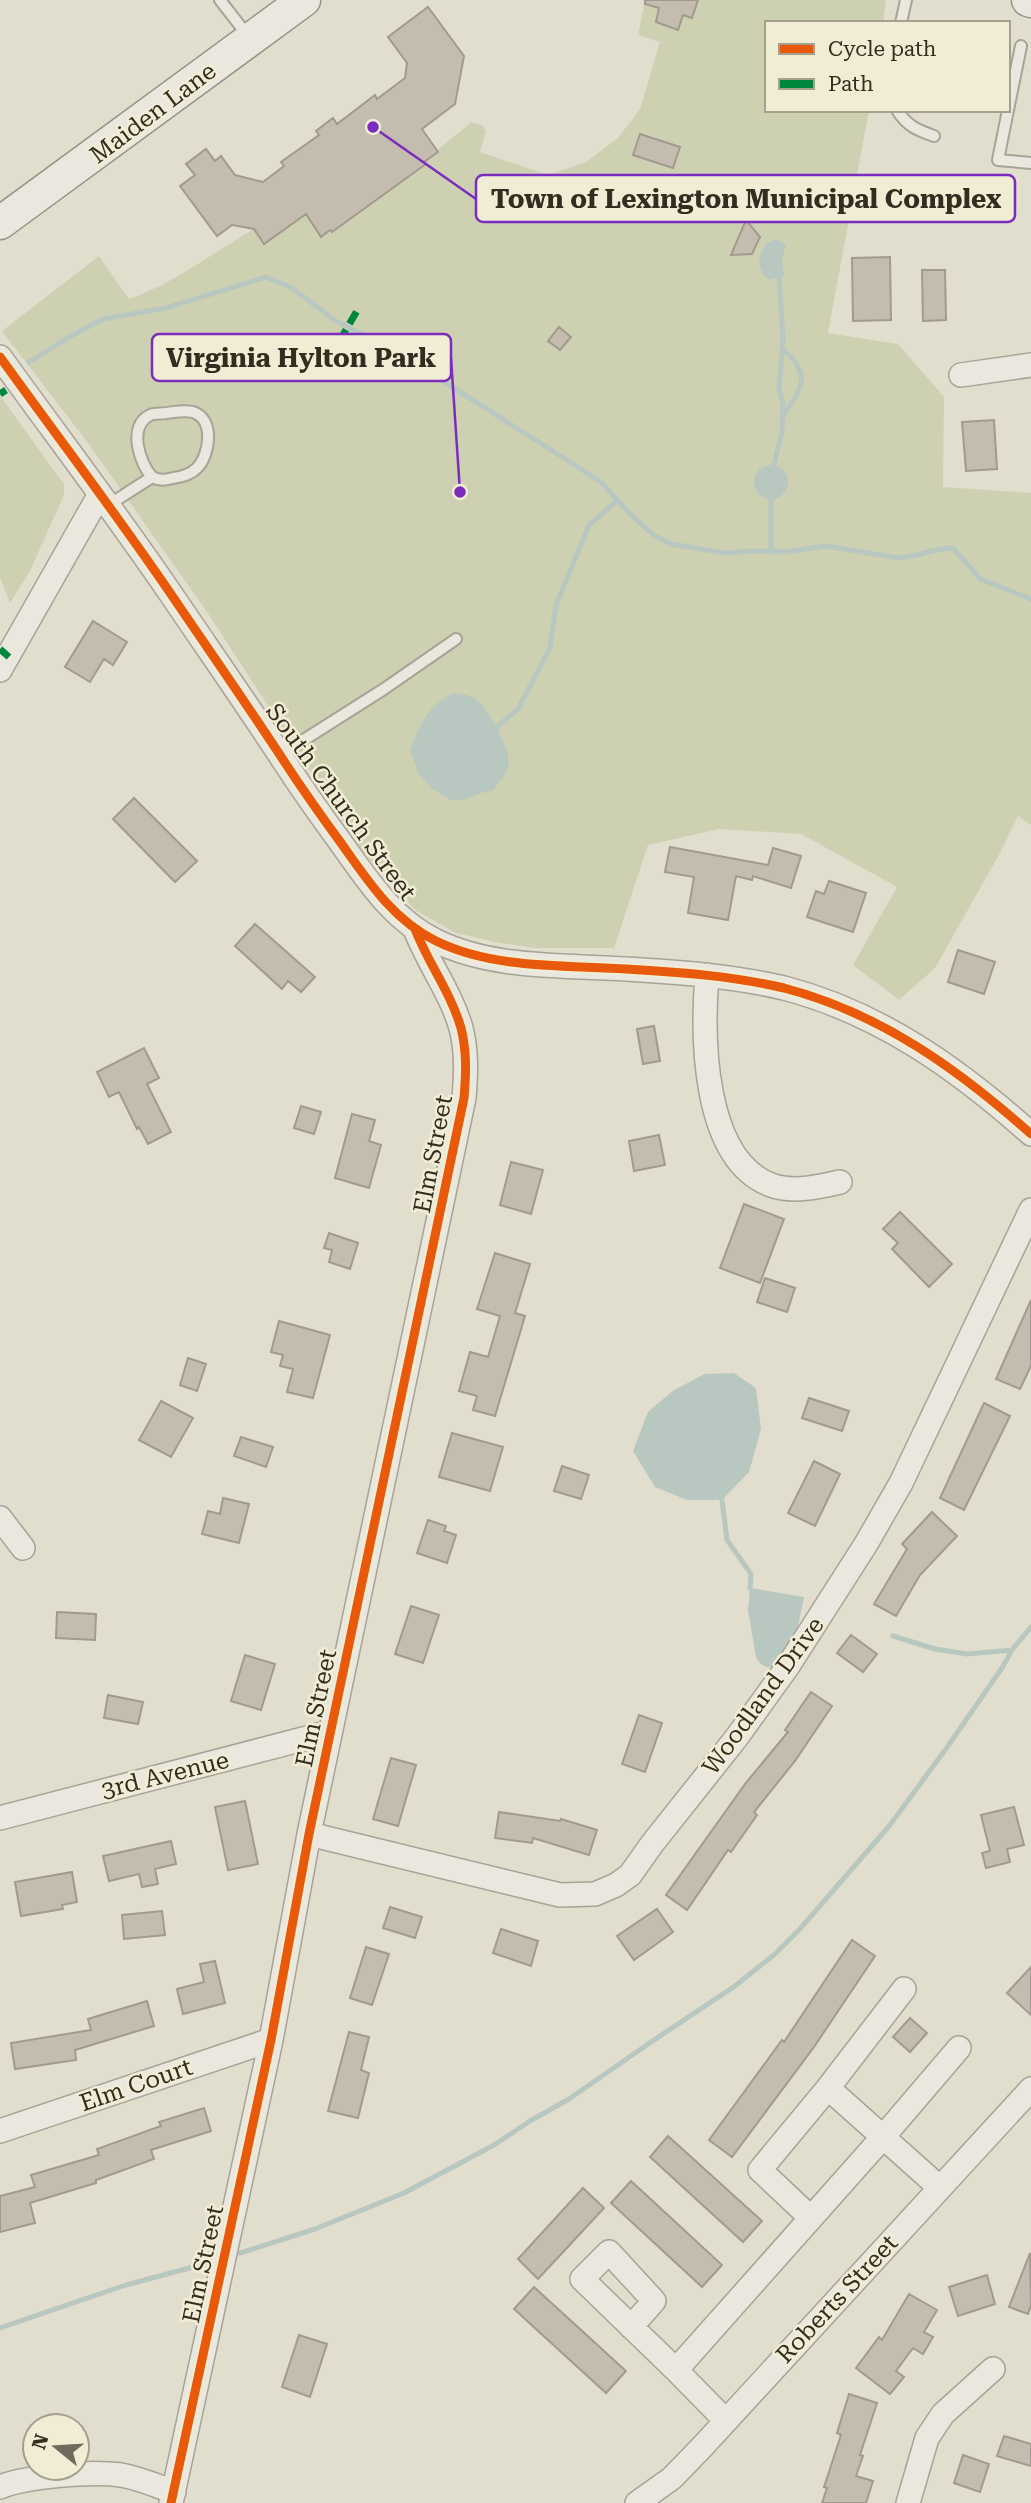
<svg xmlns="http://www.w3.org/2000/svg" width="1031" height="2503" font-family="'Roboto Serif',serif">
  <rect width="100%" height="100%" fill="#e1dece"/>
  <path fill="#cdd1b2" d="M 645,0 L 886,0 L 883,23 L 767,23 L 767,110 L 869,110 L 828,333 L 898,344 L 944,397 L 943,487 L 1031,493 L 1031,825 L 1018,816 L 1000,853 L 935,968 L 899,1000 L 853,965 L 897,887 L 801,834 L 719,829 L 648,845 L 614,948 L 535,948 L 495,942 L 456,933 L 415,910 L 363,852 L 209,615 L 88,443 L 2,331 L 99,256 L 129,299 C 175,283 212,253 254,229 L 265,244 L 306,214 L 322,236 L 425,164 L 424,162 L 438,152 L 437,150 L 472,122 L 483,126 L 486,131 L 480,152 L 548,175 L 586,162 L 618,138 L 640,109 L 660,42 L 638,35 Z
    M 0,396 L 64,484 L 64,495 L 30,571 L 10,603 L 0,577 Z"/>
  <path fill="#b8c7bf" d="M 777,239 L 786,245 L 782,259 L 784,276 L 769,280 C 756,269 757,255 767,243 Z
    M754 482a17 17 0 1 1 34 0a17 17 0 1 1-34 0Z
    M 455,693 C 460,694 470,695 475,698 C 487,707 510,748 509,762 C 508,774 499,782 492,791 L 487,791 L 462,800 L 451,800 L 432,789 L 419,774 L 410,750 C 418,727 431,701 455,693 Z
    M 734,1373 L 756,1388 L 761,1429 L 749,1472 L 722,1500 L 687,1500 L 655,1487 L 633,1451 L 648,1412 L 674,1390 L 705,1374 Z
    M 750,1588 L 804,1597 L 797,1631 L 786,1658 L 774,1668 C 765,1667 760,1666 756,1657 L 748,1610 Z"/>
  <g fill="none" stroke-linecap="round" stroke-linejoin="round">
    <path stroke="#b8c7bf" stroke-width="5" d="M 783,349 C 811,375 804,385 784,414
      M 29,362 L 69,337 L 103,319 L 166,308 L 266,277 L 292,288 L 336,321 L 389,348 L 451,386 L 601,482 L 631,515 L 655,536 L 671,544 L 725,553 L 752,551 L 785,552 L 826,546 L 899,558 C 918,557 934,548 953,548 L 980,579 L 1031,599
      M 774,464 L 782,432 L 783,403 L 779,390 L 783,338 L 779,279
      M 771,498 L 771,552
      M 496,728 L 518,709 L 550,648 L 556,605 L 589,525 L 618,500
      M 722,1500 L 727,1540 L 751,1574 L 750,1588
      M 893,1636 L 935,1649 L 967,1654 L 1012,1650
      M 240,2253 L 315,2229 L 404,2193 L 494,2145 L 530,2121 L 569,2099 L 651,2042 L 735,1986 L 775,1954 L 799,1930 L 890,1825 L 948,1746 L 1002,1668 L 1012,1650 L 1031,1627
      M 0,2328 L 126,2285 L 208,2263"/>
  </g>
  <path fill="#c4bdaf" stroke="#a19a8e" stroke-width="2" d="M 645,0 L 698,0 L 692,18 L 683,15 L 678,30 L 656,22 L 659,8 L 645,4 Z
    M 428,7 L 464,56 L 455,104 L 422,129 L 438,152 L 424,162 L 426,164 L 332,232 L 330,230 L 321,237 L 306,214 L 264,244 L 254,229 L 232,225 L 217,236 L 180,186 L 195,175 L 186,164 L 206,149 L 215,161 L 221,156 L 235,175 L 263,182 L 284,166 L 281,162 L 319,135 L 316,131 L 333,118 L 337,124 L 375,95 L 377,99 L 405,78 L 407,63 L 388,37 Z
    M 640,134 L 680,147 L 673,168 L 633,155 Z
    M 746,220 L 760,237 L 752,254 L 731,255 Z
    M 890,257 L 891,320 L 853,321 L 852,258 Z
    M 922,270 L 945,270 L 946,320 L 923,321 Z
    M 559,327 L 571,337 L 560,350 L 548,341 Z
    M 994,420 L 997,469 L 966,471 L 962,422 Z
    M 93,621 L 127,642 L 113,665 L 104,659 L 90,682 L 65,667 Z
    M 134,798 L 197,861 L 175,882 L 113,819 Z
    M 670,847 L 768,865 L 773,848 L 801,856 L 791,888 L 753,876 L 752,880 L 736,876 L 728,920 L 688,913 L 694,877 L 665,872 Z
    M 829,881 L 866,893 L 853,932 L 807,917 L 816,891 L 824,894 Z
    M 255,924 L 315,977 L 301,992 L 288,981 L 282,989 L 235,946 Z
    M 958,950 L 995,962 L 984,994 L 948,982 Z
    M 654,1026 L 660,1061 L 643,1064 L 637,1029 Z
    M 144,1048 L 159,1078 L 147,1084 L 171,1132 L 148,1144 L 139,1127 L 137,1129 L 119,1092 L 109,1097 L 97,1072 Z
    M 301,1106 L 321,1112 L 314,1134 L 294,1128 Z
    M 352,1114 L 375,1120 L 369,1141 L 381,1145 L 369,1188 L 335,1178 Z
    M 659,1135 L 665,1165 L 634,1171 L 629,1141 Z
    M 511,1162 L 543,1170 L 531,1214 L 500,1205 Z
    M 744,1204 L 784,1219 L 760,1283 L 720,1268 Z
    M 900,1212 L 952,1264 L 929,1287 L 892,1249 L 898,1243 L 883,1229 Z
    M 329,1233 L 358,1243 L 350,1269 L 329,1262 L 332,1250 L 324,1248 Z
    M 495,1253 L 530,1264 L 515,1313 L 525,1316 L 495,1416 L 473,1410 L 477,1396 L 459,1391 L 470,1352 L 488,1357 L 500,1316 L 477,1309 Z
    M 765,1278 L 795,1288 L 787,1312 L 757,1302 Z
    M 1031,1300 L 1031,1366 L 1020,1389 L 996,1379 Z
    M 279,1321 L 330,1335 L 313,1398 L 287,1392 L 293,1369 L 280,1366 L 283,1355 L 271,1352 Z
    M 188,1358 L 206,1364 L 197,1391 L 180,1385 Z
    M 809,1398 L 849,1411 L 842,1431 L 802,1418 Z
    M 161,1401 L 193,1418 L 171,1457 L 139,1440 Z
    M 984,1403 L 1010,1416 L 964,1510 L 940,1498 Z
    M 452,1433 L 503,1447 L 490,1491 L 439,1477 Z
    M 241,1437 L 273,1447 L 266,1467 L 234,1456 Z
    M 814,1461 L 840,1474 L 815,1526 L 788,1513 Z
    M 562,1466 L 589,1475 L 581,1499 L 554,1491 Z
    M 223,1498 L 249,1504 L 239,1543 L 202,1534 L 208,1511 L 220,1514 Z
    M 932,1512 L 957,1536 L 920,1575 L 896,1616 L 874,1604 L 907,1549 L 902,1544 Z
    M 428,1520 L 446,1526 L 444,1531 L 456,1535 L 447,1563 L 417,1553 Z
    M 411,1606 L 439,1615 L 423,1663 L 395,1654 Z
    M 57,1612 L 96,1614 L 95,1640 L 56,1638 Z
    M 851,1635 L 877,1654 L 863,1672 L 837,1653 Z
    M 245,1655 L 275,1664 L 261,1710 L 231,1701 Z
    M 811,1692 L 832,1706 L 795,1761 L 754,1812 L 757,1815 L 731,1852 L 728,1850 L 687,1910 L 666,1895 L 745,1784 L 788,1732 L 785,1730 Z
    M 108,1695 L 143,1702 L 138,1724 L 104,1718 Z
    M 639,1715 L 662,1723 L 645,1772 L 622,1764 Z
    M 391,1758 L 416,1765 L 398,1826 L 373,1819 Z
    M 245,1801 L 258,1864 L 228,1870 L 215,1807 Z
    M 1014,1807 L 1024,1845 L 1007,1849 L 1010,1862 L 986,1868 L 982,1853 L 990,1851 L 981,1815 Z
    M 499,1812 L 560,1821 L 561,1819 L 597,1830 L 589,1855 L 533,1838 L 532,1843 L 495,1838 Z
    M 171,1841 L 176,1864 L 155,1869 L 158,1884 L 142,1887 L 139,1874 L 109,1881 L 103,1856 Z
    M 72,1872 L 77,1902 L 62,1905 L 63,1909 L 21,1916 L 15,1882 Z
    M 390,1907 L 422,1917 L 415,1938 L 383,1928 Z
    M 657,1909 L 673,1932 L 634,1960 L 617,1936 Z
    M 162,1911 L 165,1935 L 124,1939 L 122,1915 Z
    M 501,1929 L 538,1941 L 531,1966 L 493,1953 Z
    M 852,1940 L 875,1956 L 814,2047 L 732,2157 L 709,2140 L 782,2040 L 784,2042 Z
    M 366,1947 L 389,1954 L 372,2005 L 350,1998 Z
    M 215,1961 L 225,2003 L 183,2014 L 177,1989 L 204,1982 L 200,1964 Z
    M 1031,1967 L 1031,2015 L 1007,1993 Z
    M 147,2001 L 154,2026 L 75,2050 L 76,2060 L 15,2069 L 11,2043 L 91,2030 L 88,2019 Z
    M 910,2018 L 927,2033 L 910,2052 L 893,2037 Z
    M 349,2032 L 369,2037 L 361,2070 L 369,2073 L 358,2118 L 328,2111 Z
    M 204,2108 L 211,2131 L 151,2150 L 154,2159 L 96,2180 L 96,2183 L 30,2203 L 35,2223 L 0,2232 L 0,2196 L 35,2187 L 31,2175 L 99,2155 L 97,2149 L 161,2126 L 159,2122 Z
    M 668,2136 L 762,2221 L 743,2242 L 650,2157 Z
    M 631,2181 L 722,2265 L 702,2287 L 611,2203 Z
    M 583,2188 L 604,2208 L 538,2279 L 518,2259 Z
    M 1030,2253 L 1031,2305 L 1028,2314 L 1009,2307 Z
    M 987,2275 L 995,2304 L 958,2316 L 949,2287 Z
    M 534,2287 L 626,2371 L 606,2393 L 514,2309 Z
    M 909,2294 L 937,2310 L 924,2332 L 933,2337 L 923,2354 L 913,2348 L 896,2371 L 904,2377 L 890,2394 L 856,2368 L 879,2337 L 882,2340 Z
    M 299,2335 L 327,2344 L 310,2397 L 282,2387 Z
    M 849,2394 L 877,2403 L 860,2455 L 863,2456 L 856,2476 L 873,2481 L 866,2503 L 822,2503 L 827,2488 L 824,2487 L 841,2435 L 837,2433 Z
    M 1004,2436 L 1031,2444 L 1031,2466 L 997,2456 Z
    M 963,2455 L 989,2464 L 980,2492 L 954,2483 Z"/>
  <g fill="none" stroke-linecap="round" stroke-linejoin="round">
    <defs>
      <path id="lane" d="M 220,0 L 248,36
        M 901,23 L 906,0
        M 897,110 C 907,126 917,130 934,136
        M 1008,110 L 998,160 L 1031,163
        M 1008,110 L 1021,46
        M 107,506 L 152,477 C 160,481 165,480 173,478 C 182,477 191,474 197,468 C 210,455 215,419 193,412 C 184,410 175,412 166,413 C 161,414 154,413 150,415 C 127,426 140,464 152,477
        M 280,755 L 384,689 L 456,639"/>
      <path id="street" d="M 0,357 C 59,439 121,520 177,603 C 211,653 245,702 278,752 C 298,783 319,813 341,843 C 368,881 393,920 436,941 C 493,969 564,965 626,969 C 679,972 732,976 784,988 C 880,1013 958,1069 1031,1134
        M 961,375 L 1031,365
        M 0,670 L 100,494
        M 707,975 C 702,1035 702,1159 771,1185 C 792,1193 819,1187 840,1182
        M 0,1518 L 23,1548
        M 0,1818 L 330,1732
        M 309,1834 L 560,1895 L 595,1894 L 616,1885 L 630,1875 L 652,1844 L 737,1737 L 788,1666 L 866,1544 L 901,1483 L 1031,1210
        M 904,1989 L 828,2088 L 883,2137 L 959,2048
        M 0,2131 L 271,2040
        M 811,2218 L 760,2170 L 828,2088
        M 631,2327 L 654,2301 L 609,2252 L 582,2279 L 676,2370 L 883,2137 L 939,2187
        M 676,2370 L 725,2420
        M 0,2487 C 27,2476 92,2471 121,2475 C 139,2478 157,2486 174,2492
        M 171,2503 L 271,2040 L 309,1834 L 464,1098 C 466,1074 467,1052 461,1028 C 451,993 428,963 415,929
        M 637,2503 L 672,2478 L 703,2446 L 1031,2089
        M 908,2503 L 927,2438 L 943,2414 L 993,2369"/>
      <path id="secondary" d="M 1028,0 L 1031,1
        M 0,223 L 304,0"/>
    </defs>
    <use href="#lane" stroke="#a6a397" stroke-width="14"/>
    <use href="#street" stroke="#a6a397" stroke-width="26"/>
    <use href="#secondary" stroke="#969286" stroke-width="35"/>
    <use href="#lane" stroke="#eae8de" stroke-width="10"/>
    <use href="#street" stroke="#eae8de" stroke-width="23"/>
    <use href="#secondary" stroke="#eae8de" stroke-width="32"/>
    <path stroke="#00873e" stroke-width="7" stroke-dasharray="14 7" stroke-linecap="butt" d="M 339,342 L 358,309
      M 0,394 L 6,390
      M 0,649 L 9,657"/>
    <defs>
      <path id="cycleway" d="M 0,357 C 59,439 121,520 177,603 C 211,653 245,702 278,752 C 298,783 319,813 341,843 C 368,881 393,920 436,941 C 493,969 564,965 626,969 C 679,972 732,976 784,988 C 880,1013 958,1069 1031,1134
        M 171,2503 L 271,2040 L 309,1834 L 464,1098 C 466,1074 467,1052 461,1028 C 451,993 428,963 415,929"/>
    </defs>
    <use href="#cycleway" stroke="#f1edd5" stroke-width="13"/>
    <use href="#cycleway" stroke="#e8590c" stroke-width="9"/>
  </g>
  <g text-anchor="middle" stroke-width="5" stroke-linejoin="round" paint-order="stroke">
    <g font-size="24" fill="#342c20" stroke="#f1edd5">
      <text transform="translate(153 113) rotate(-37)" y="8">Maiden Lane</text>
      <text transform="translate(341 802) rotate(54)" y="8">South Church Street</text>
      <text transform="translate(433 1154) rotate(-79)" y="8">Elm Street</text>
      <text transform="translate(763 1696) rotate(-54)" y="8">Woodland Drive</text>
      <text transform="translate(316 1708) rotate(-78)" y="8">Elm Street</text>
      <text transform="translate(165 1775) rotate(-14)" y="8">3rd Avenue</text>
      <text transform="translate(136 2085) rotate(-19)" y="8">Elm Court</text>
      <text transform="translate(203 2264) rotate(-78)" y="8">Elm Street</text>
      <text transform="translate(837 2299) rotate(-47)" y="8">Roberts Street</text>
    </g>
  </g>
  <path fill="none" stroke="#7b2cbf" stroke-width="2.5" d="M373 127L476 199M460 492L451 358"/>
  <g fill="#7b2cbf" stroke="#f1edd5" stroke-width="2.5">
    <circle cx="373" cy="127" r="7"/>
    <circle cx="460" cy="492" r="7"/>
  </g>
  <g fill="#f1edd5" stroke="#7b2cbf" stroke-width="2.5">
    <rect x="476" y="175" width="539" height="47" rx="7"/>
    <rect x="152" y="334" width="299" height="47" rx="7"/>
  </g>
  <g font-size="26" text-anchor="middle" font-weight="bold" fill="#342c20">
    <text x="746" y="208">Town of Lexington Municipal Complex</text>
    <text x="301" y="367">Virginia Hylton Park</text>
  </g>
  <rect x="765" y="21" width="245" height="91" fill="#f1edd5" stroke="#a5a08d" stroke-width="2"/>
  <rect x="779" y="44" width="35" height="10" fill="#e8590c" stroke="#a5a08d" stroke-width="2"/>
  <text x="828" y="56" font-size="21" fill="#342c20">Cycle path</text>
  <rect x="779" y="79" width="35" height="10" fill="#00873e" stroke="#a5a08d" stroke-width="2"/>
  <text x="828" y="91" font-size="21" fill="#342c20">Path</text>
  <g transform="translate(56 2447) rotate(288)"><circle r="33" fill="#f1edd5" stroke="#a5a08d" stroke-width="2"/>
  <path d="M0-5L12 26L0 18L-12 26Z" fill="#716a5d"/>
  <text y="-10" font-size="19" font-weight="bold" text-anchor="middle" fill="#342c20">N</text>
  </g>
</svg>
